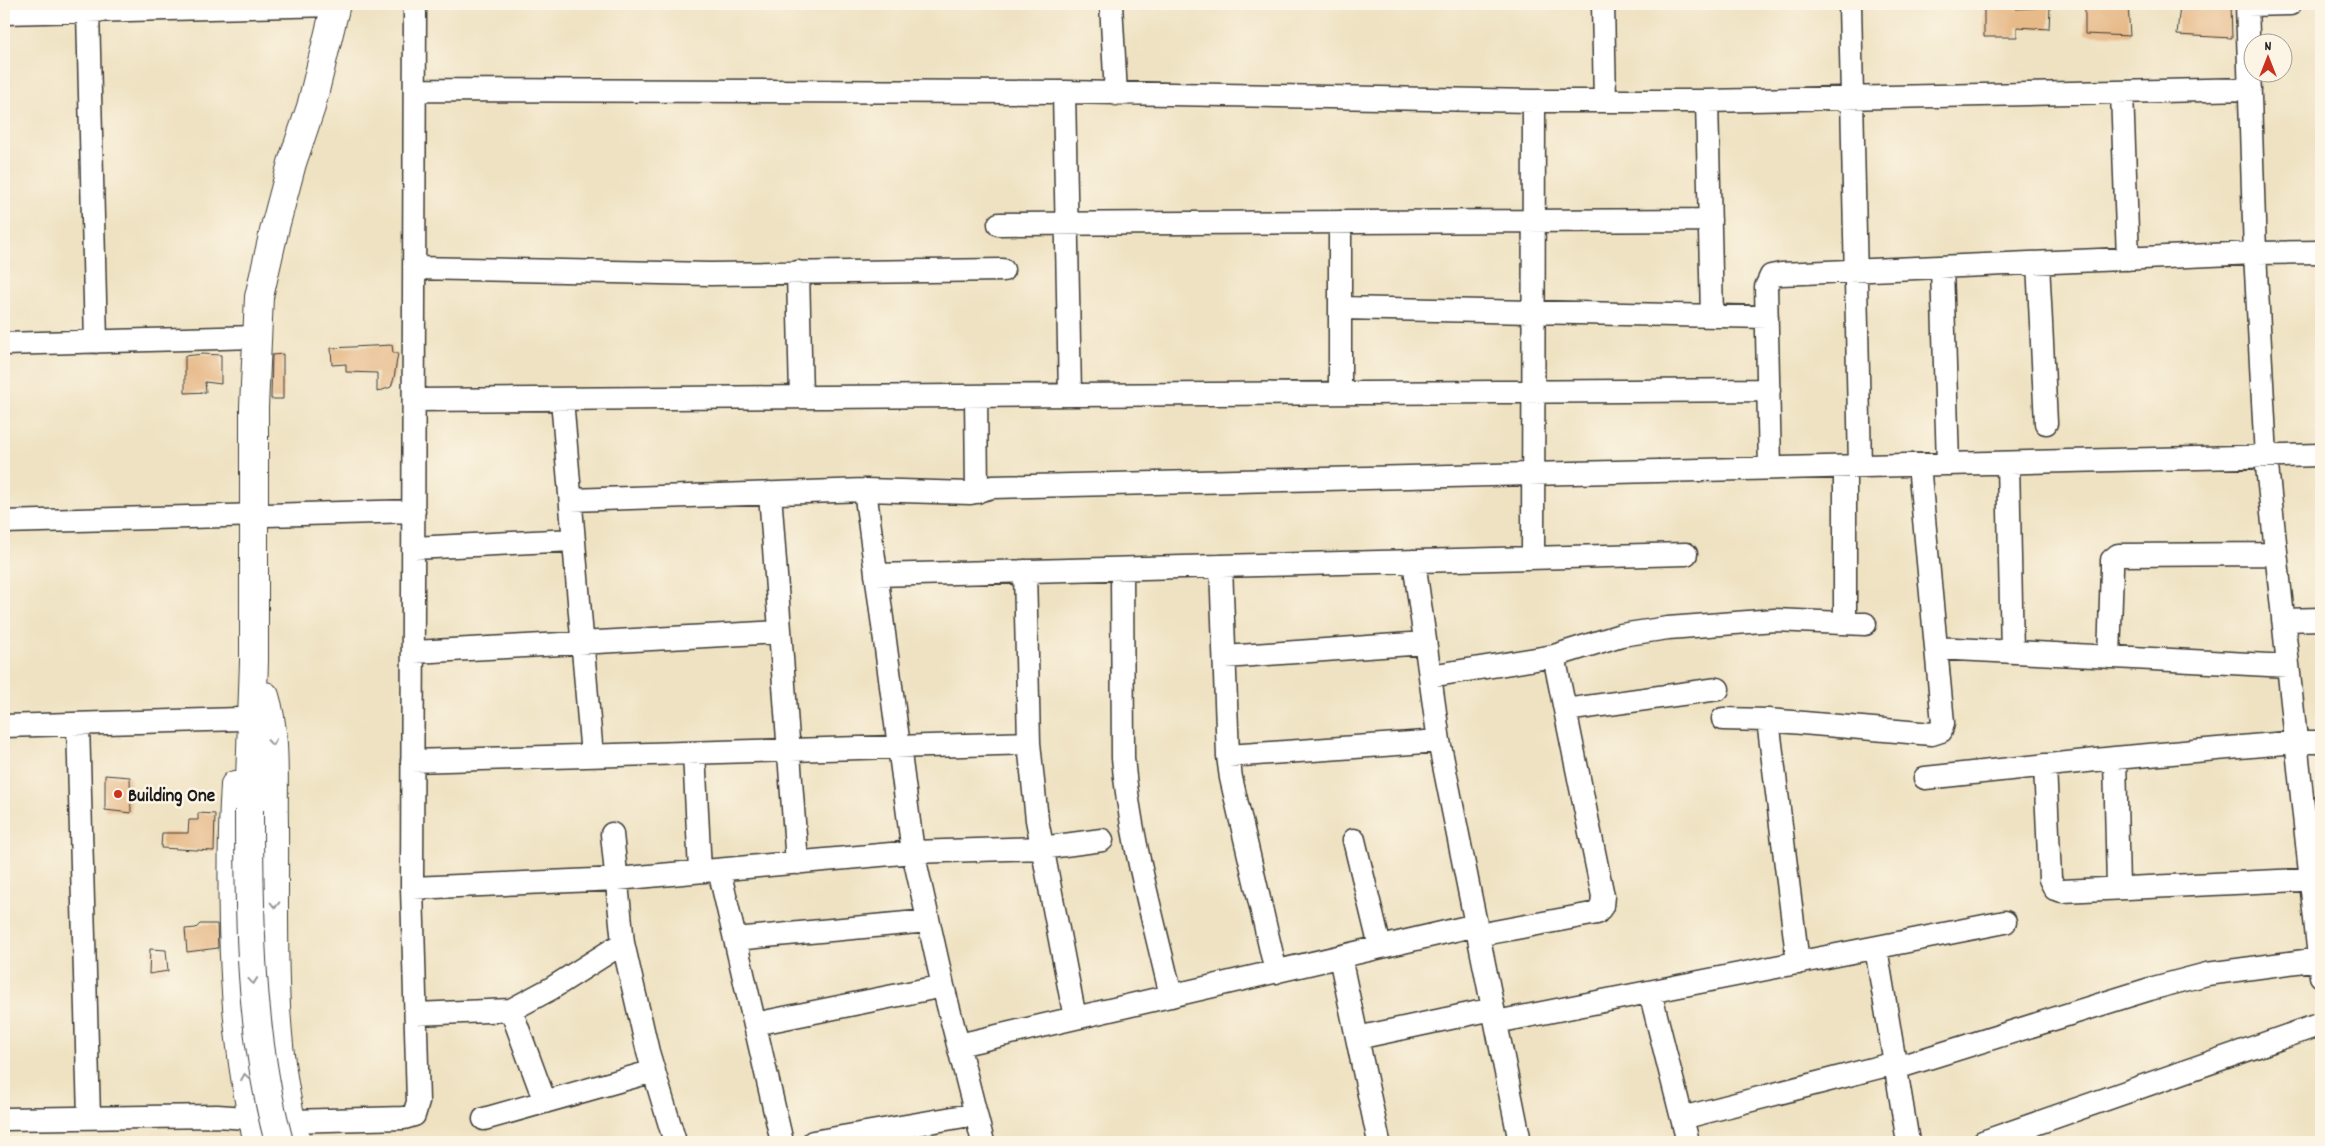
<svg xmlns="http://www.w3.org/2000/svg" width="2325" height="1146" font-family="Dekko,sans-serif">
  <rect width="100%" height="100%" fill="#fcf5e5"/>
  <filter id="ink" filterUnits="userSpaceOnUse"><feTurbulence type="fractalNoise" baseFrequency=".02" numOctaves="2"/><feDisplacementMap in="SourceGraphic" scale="10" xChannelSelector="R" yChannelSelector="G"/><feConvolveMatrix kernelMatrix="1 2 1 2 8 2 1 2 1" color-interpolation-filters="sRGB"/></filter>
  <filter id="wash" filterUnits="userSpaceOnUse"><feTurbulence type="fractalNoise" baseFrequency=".0096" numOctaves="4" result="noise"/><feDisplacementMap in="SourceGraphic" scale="20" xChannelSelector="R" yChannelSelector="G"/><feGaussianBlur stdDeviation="1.12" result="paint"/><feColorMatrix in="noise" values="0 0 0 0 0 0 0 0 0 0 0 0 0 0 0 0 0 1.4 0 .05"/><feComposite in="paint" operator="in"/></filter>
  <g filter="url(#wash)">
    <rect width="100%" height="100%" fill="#efe2c2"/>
    <g id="blocks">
      <path fill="#e7ba8a" d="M 1984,4 L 2016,4 L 2016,9 L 2050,7 L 2049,29 L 2017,27 L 2017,37 L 1984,37 Z
        M 2085,4 L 2128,4 L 2130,36 L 2085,34 Z
        M 2180,4 L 2231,4 L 2232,38 L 2177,35 Z
        M 392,345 L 393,353 L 398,353 L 394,378 L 391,387 L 377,392 L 377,373 L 346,372 L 346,364 L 332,365 L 331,348 Z
        M 203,354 L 221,355 L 221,384 L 205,382 L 206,392 L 185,393 L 185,356 Z
        M 283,354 L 283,399 L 271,399 L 272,355 Z
        M 105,775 L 130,777 L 131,813 L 105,810 Z
        M 198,813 L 215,814 L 214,851 L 161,848 L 162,833 L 188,833 L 189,820 L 198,820 Z
        M 200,924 L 217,924 L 218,948 L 187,952 L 185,929 L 196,928 Z
        M 150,949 L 166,950 L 168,971 L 149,974 Z"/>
    </g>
  </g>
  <g filter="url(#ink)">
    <use href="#blocks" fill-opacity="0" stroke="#3c3a35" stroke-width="1"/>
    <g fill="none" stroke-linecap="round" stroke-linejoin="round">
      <defs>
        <path id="street" d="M 1111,4 L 1116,94
          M 1603,4 L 1605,101
          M 1850,4 L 1860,466
          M 2247,4 L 2255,253 L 2266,457 L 2321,976
          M 2247,5 L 2290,4
          M 88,11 L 96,342
          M 4,13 L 336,5
          M 416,90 L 1064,92 L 1534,101 L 1707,101 L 2250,89
          M 1064,92 L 1070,395
          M 2122,92 L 2128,259
          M 1707,101 L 1712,316
          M 1340,222 L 1340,393
          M 999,224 L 1710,220
          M 2038,263 L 2046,423
          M 1942,267 L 1948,464
          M 414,268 L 710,274 L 1003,270
          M 798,272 L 801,397
          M 1340,308 L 1767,317
          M 4,344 L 256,337
          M 976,396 L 977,492
          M 562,399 L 592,756
          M 414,400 L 1769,390
          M 2008,463 L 2012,652
          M 1845,467 L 1845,623
          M 1770,468 L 1766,287 L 1771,276 L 1781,274 L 2255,253 L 2321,252
          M 865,490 L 913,852 L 943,986 L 983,1142
          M 770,493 L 797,863
          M 571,500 L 865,490 L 971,493 L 992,487 L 2321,455
          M 4,522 L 414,511
          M 414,548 L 573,540
          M 1533,558 L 1534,101
          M 1414,561 L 1439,741 L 1520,1142
          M 1221,566 L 1228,756 L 1231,778 L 1276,972
          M 1122,569 L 1123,758 C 1130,839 1153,917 1171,996
          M 1025,571 L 1029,743 L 1037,820 L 1075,1018
          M 876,575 L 1686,554
          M 2283,620 L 2321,619
          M 1936,648 L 2288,666
          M 414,652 L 780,632
          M 1225,657 L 1425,643
          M 2109,657 L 2112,569 L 2112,560 L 2118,555 L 2276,554
          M 1430,676 L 1554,656 L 1621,635 L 1668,628 L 1775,620 L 1865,624
          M 1565,710 L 1718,689
          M 1723,719 L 1768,720 L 1932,734 L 1941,731 L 1943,723 L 1919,465
          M 1768,720 L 1798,963
          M 78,724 L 89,1117
          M 4,726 L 240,719
          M 694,753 L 700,871
          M 1228,756 L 1439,741
          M 2115,758 L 2118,887
          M 412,761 L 1029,743
          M 2045,765 L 2050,879 L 2055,889 L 2062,891 L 2321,879
          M 1925,778 L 2115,758 L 2296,742 L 2321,742
          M 612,834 L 623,943 L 648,1052 L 675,1142
          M 1354,840 L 1380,947
          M 719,870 L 782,1142
          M 412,888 L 617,879 L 913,852 L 1042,848 L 1102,840
          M 1478,935 L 1597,913 L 1602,906 L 1603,896 L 1554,656
          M 735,939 L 928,921
          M 1876,948 L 1908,1142
          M 1340,957 L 1379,1142
          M 1650,992 L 1688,1142
          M 511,1010 L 545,1102
          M 416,1014 L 511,1010 L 552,988 L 623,943
          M 1496,1022 L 2005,922
          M 755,1024 L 943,986
          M 1357,1038 L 1493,1009
          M 959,1045 L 1476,925
          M 1896,1068 L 2150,989 L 2207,974 L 2319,959
          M 1682,1118 L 1895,1063
          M 4,1119 L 217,1116 L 290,1121 L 404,1118 L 414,1115 L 418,1102 L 412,888 L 415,4
          M 484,1119 L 654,1071
          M 813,1142 L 976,1114
          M 1983,1142 L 2321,1024"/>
        <path id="primary" d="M 265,696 C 277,734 273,784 274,824 C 275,926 268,1045 297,1142
          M 235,785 C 232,832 232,879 233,926 C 235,999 240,1071 258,1142
          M 249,810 L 254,661 L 254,407 L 259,297 L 275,227 L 292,163 L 311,107 L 336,4"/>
      </defs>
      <use href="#street" stroke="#3c3a35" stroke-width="25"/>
      <use href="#primary" stroke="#3c3a35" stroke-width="30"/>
      <use href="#street" stroke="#fff" stroke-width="22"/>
      <use href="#primary" stroke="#fff" stroke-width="28"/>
      <defs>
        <path id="primary-bridge" d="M 249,810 C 249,922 250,1033 279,1142"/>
      </defs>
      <use href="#primary-bridge" stroke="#3c3a35" stroke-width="30" stroke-linecap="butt"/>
      <use href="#primary-bridge" stroke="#fff" stroke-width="28"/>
    </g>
    <defs><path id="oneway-chevron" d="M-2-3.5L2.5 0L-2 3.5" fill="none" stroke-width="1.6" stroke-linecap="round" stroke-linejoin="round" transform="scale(1.25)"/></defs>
    <g stroke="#999">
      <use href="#oneway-chevron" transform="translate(272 742) rotate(84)"/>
      <use href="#oneway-chevron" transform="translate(275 905) rotate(89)"/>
      <use href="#oneway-chevron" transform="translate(253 981) rotate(85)"/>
      <use href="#oneway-chevron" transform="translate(245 1077) rotate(-99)"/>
    </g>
  </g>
  <circle fill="#c8321e" stroke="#fcf5e5" stroke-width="2" cx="118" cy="794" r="5"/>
  <g text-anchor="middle" stroke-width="5" stroke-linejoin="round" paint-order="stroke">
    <g font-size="19" font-weight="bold" fill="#1c1c1c" stroke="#fcf5e5" text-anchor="start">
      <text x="128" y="801">Building One</text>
    </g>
  </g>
  <rect width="2325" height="1146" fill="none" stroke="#fcf5e5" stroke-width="20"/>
  <g transform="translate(2268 58)"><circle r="24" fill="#fcf5e5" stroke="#a29e95"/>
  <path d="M0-4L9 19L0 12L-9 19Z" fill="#c8321e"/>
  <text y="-8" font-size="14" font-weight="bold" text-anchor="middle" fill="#1c1c1c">N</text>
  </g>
</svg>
